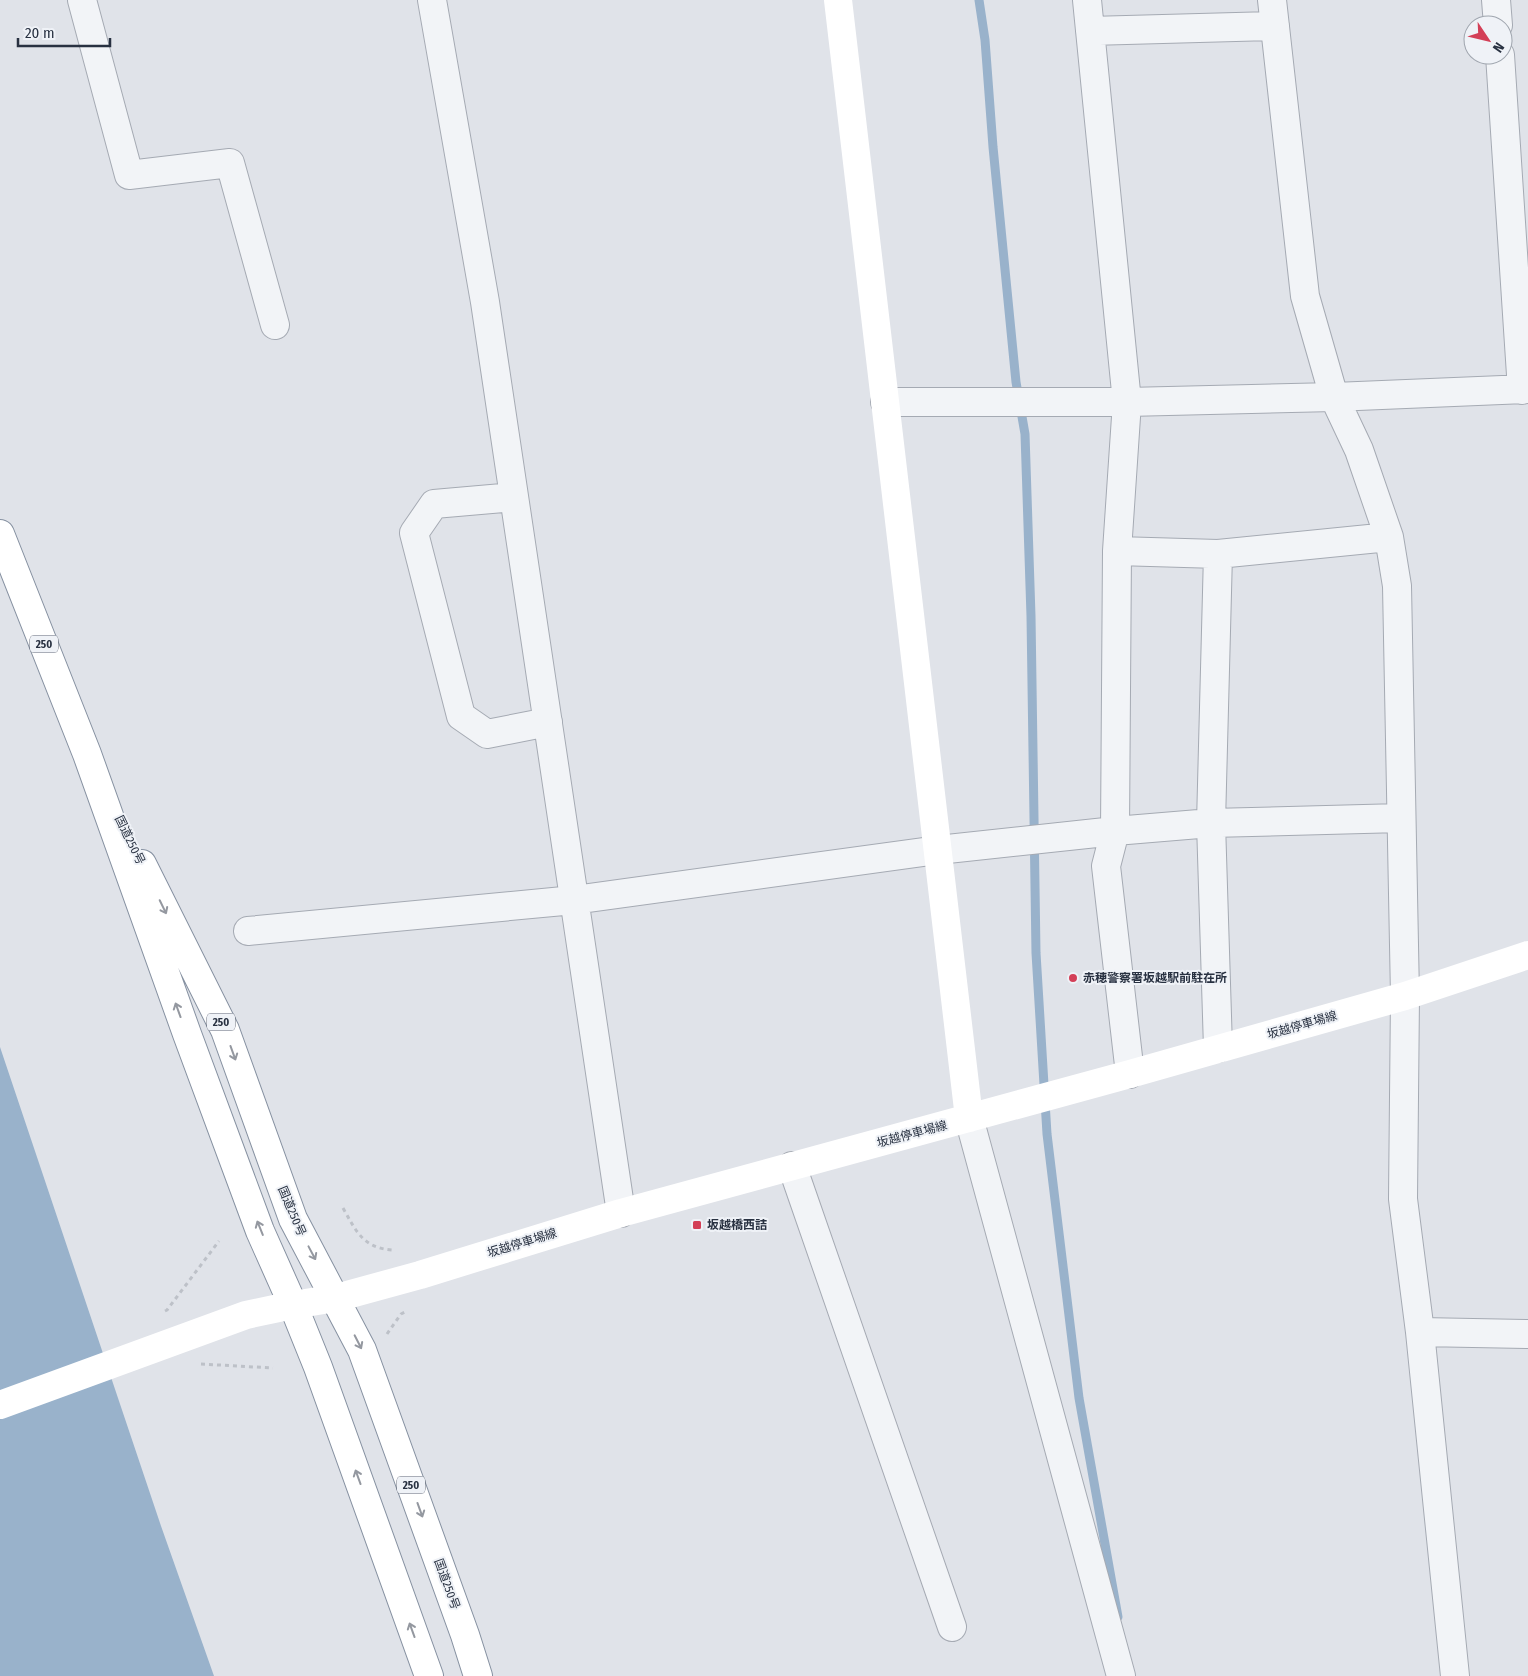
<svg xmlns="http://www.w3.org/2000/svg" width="1528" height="1676" font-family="'Fira Sans Condensed','Noto Sans JP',sans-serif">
  <rect width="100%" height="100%" fill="#e0e3e9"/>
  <path fill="#99b2cb" d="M 0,1047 L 161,1526 L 214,1676 L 0,1676 Z"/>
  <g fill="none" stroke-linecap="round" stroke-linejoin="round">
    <path stroke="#99b2cb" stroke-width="9" d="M 979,0 L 985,40 L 993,147 L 1016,382 L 1025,434 L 1031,616 L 1036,953 L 1047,1134 L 1079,1398 L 1118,1617"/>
    <defs>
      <path id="street" d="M 82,0 L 129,175 L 230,163 L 275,325
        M 432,0 L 485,302 L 621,1213
        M 1272,0 L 1305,296 L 1334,397 L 1359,450 L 1389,537 L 1397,586 L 1405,996 L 1403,1199 L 1420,1332 L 1455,1676
        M 1496,0 L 1498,25
        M 1090,31 L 1275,26
        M 1500,55 L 1522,390
        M 885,402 L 1127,402 L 1087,0
        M 514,497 L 434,504 L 414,533 L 461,716 L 487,734 L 548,722
        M 1117,551 L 1218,554 L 1389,537
        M 248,931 L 574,900 L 938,850 L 1115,831 L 1117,551 L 1127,402 L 1334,397 L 1528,389
        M 1218,1048 L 1211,823 L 1218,554
        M 1130,1074 L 1106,866 L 1115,831 L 1211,823 L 1401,818
        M 969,1118 L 1121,1676
        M 792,1166 L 952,1627
        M 1420,1332 L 1528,1334"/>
      <path id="highway" d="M 0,534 L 87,754 L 187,1034 L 260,1231 L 293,1305 L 318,1367 L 429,1676
        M 142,864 L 225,1030 L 293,1219 L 362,1350 L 465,1635 L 478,1676"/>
    </defs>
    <use href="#street" stroke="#a5aab3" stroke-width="30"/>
    <use href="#highway" stroke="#8691a1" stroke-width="30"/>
    <path stroke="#bdc1c8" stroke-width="3" stroke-dasharray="4 4" stroke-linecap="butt" d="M 343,1208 C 356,1231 363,1248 392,1250
      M 165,1311 L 167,1310 L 219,1241
      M 387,1334 L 401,1314 L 405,1312
      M 201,1364 L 273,1368"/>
    <use href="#street" stroke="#f2f4f7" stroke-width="28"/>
    <path stroke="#fff" stroke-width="28" d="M 838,0 L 969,1118
      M 0,1405 L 246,1315 L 293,1305 L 336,1298 L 420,1275 L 621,1213 L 1130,1074 L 1405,996 L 1528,955"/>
    <use href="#highway" stroke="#fff" stroke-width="28"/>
  </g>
  <defs><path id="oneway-shaft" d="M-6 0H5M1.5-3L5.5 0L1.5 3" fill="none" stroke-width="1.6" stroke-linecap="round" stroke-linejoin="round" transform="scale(1.25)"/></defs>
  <g stroke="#9498a0">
    <use href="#oneway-shaft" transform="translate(163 907) rotate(64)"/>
    <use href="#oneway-shaft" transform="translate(178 1010) rotate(-110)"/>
    <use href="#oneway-shaft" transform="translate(233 1053) rotate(70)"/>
    <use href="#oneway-shaft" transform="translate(260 1228) rotate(-112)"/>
    <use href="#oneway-shaft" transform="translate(312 1253) rotate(62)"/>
    <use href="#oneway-shaft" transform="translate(358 1342) rotate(63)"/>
    <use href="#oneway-shaft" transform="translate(358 1477) rotate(-110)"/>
    <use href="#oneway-shaft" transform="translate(420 1510) rotate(70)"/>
    <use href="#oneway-shaft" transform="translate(412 1630) rotate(-110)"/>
  </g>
  <g fill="#d33f57" stroke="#eff2f7" stroke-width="2">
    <circle cx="1073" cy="978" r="5"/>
    <rect x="692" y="1220" width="10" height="10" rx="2.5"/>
  </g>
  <g text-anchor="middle" stroke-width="4" stroke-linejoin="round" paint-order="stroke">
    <g fill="#eff2f7" stroke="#646b78" stroke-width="1">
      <rect x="30" y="635.5" width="28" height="17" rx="4"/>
      <rect x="207" y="1013.5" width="28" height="17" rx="4"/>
      <rect x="397" y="1476.5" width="28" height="17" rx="4"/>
    </g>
    <g font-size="11" font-weight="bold" fill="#283141">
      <text x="44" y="648">250</text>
      <text x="221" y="1026">250</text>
      <text x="411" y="1489">250</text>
    </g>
    <g font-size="12" fill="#283141" stroke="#eff2f7">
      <text transform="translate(130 840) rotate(64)" y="4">国道250号</text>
      <text transform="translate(1302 1025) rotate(-16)" y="4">坂越停車場線</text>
      <text transform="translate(912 1134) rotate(-15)" y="4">坂越停車場線</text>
      <text transform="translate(292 1211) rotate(67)" y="4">国道250号</text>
      <text transform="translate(522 1243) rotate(-17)" y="4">坂越停車場線</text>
      <text transform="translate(447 1584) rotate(70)" y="4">国道250号</text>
    </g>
    <g font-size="12" font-weight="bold" fill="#283141" stroke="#eff2f7" text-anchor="start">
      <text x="1083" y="982">赤穂警察署坂越駅前駐在所</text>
      <text x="707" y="1229">坂越橋西詰</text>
    </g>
  </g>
  <g transform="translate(1488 40) rotate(125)"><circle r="24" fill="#eff2f7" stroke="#9fa5ae"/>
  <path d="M0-4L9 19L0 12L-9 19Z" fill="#d33f57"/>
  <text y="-8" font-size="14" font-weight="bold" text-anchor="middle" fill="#283141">N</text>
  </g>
  <path d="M18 38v8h92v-8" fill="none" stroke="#283141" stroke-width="2.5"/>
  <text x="25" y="38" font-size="15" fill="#283141" stroke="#eff2f7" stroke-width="4" paint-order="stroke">20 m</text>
</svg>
